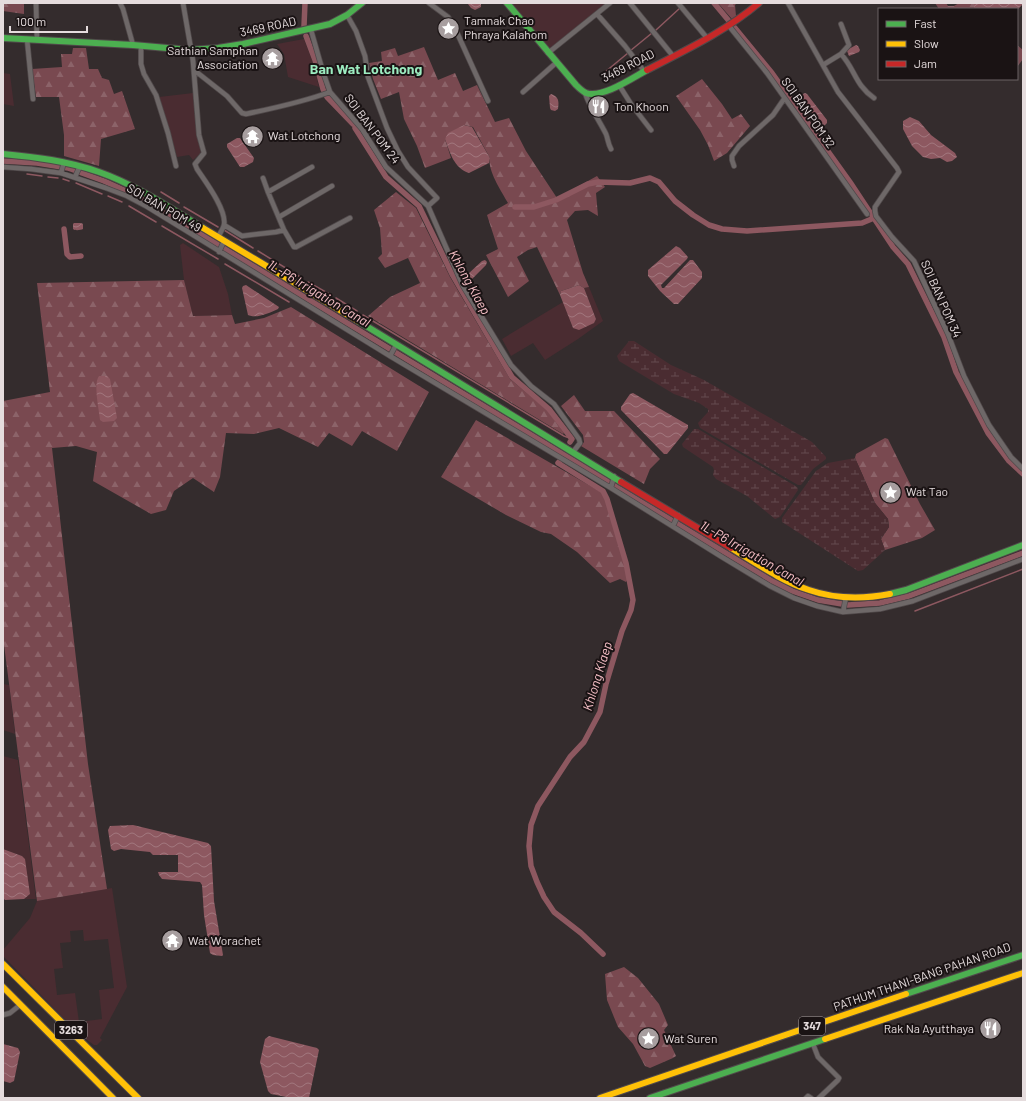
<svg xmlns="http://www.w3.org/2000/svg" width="1026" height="1101" font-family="Barlow,sans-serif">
  <defs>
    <pattern id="forest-firs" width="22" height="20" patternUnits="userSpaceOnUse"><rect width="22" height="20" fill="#794950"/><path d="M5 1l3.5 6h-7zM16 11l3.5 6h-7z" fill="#8c6369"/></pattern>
    <pattern id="wetland-marsh" width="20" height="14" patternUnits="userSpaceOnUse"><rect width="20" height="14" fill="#4a2c31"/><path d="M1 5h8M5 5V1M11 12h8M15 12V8" fill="none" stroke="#644a4e"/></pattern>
    <pattern id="water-waves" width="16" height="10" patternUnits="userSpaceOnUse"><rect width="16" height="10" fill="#8d5860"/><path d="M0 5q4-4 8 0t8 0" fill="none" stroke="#a2777e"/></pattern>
  </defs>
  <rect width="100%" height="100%" fill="#342c2d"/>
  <path fill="#4a2c31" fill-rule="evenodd" d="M 509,3 L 607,3 L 548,50 Z
    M 304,39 L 312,60 L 319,87 L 288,77 L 284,54 L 277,44 Z
    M 3,73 L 10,74 L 14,106 L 3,104 Z
    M 193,93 L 197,135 L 201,150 L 200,154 L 193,160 L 189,155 L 177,157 L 170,132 L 159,97 Z
    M 183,243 L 219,267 L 228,294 L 232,315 L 193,316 L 184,280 L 180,245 Z
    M 589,287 L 603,321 L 578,339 L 545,360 L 533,343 L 511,356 L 502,339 L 563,302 L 573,328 L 596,319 L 584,288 Z
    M 3,684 L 9,685 L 15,734 L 3,730 Z
    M 3,756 L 18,760 L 36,899 L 24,899 L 30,894 L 22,856 L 3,849 Z
    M 112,888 L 127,987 L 100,1038 L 102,1040 L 97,1045 L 94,1045 L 79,1034 L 3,956 L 3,950 L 30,918 L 37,901 ZM 83,930 L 84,941 L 108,939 L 114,988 L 99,990 L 102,1019 L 79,1022 L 75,993 L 57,995 L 54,969 L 63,968 L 60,943 L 71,942 L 70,931 Z"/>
  <path fill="url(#forest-firs)" d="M 3,3 L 24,3 L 24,14 L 3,11 Z
    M 718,3 L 737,3 L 735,5 L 736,16 L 732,19 Z
    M 935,3 L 946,3 L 948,6 L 954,6 C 959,2 967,1 974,4 L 974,9 L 939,9 Z
    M 1017,45 L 1023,50 L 1023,59 L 1017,67 Z
    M 424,47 L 438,80 L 455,73 L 463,91 L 477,85 L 495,122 L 509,118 L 526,151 L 557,198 L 597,176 L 605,187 L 596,193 L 598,216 L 588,210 L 575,211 L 567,220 L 583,273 L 589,287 L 584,288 L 579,285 L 561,291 L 560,295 L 537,247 L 528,250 L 517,257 L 529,281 L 508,297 L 486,255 L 498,249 L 487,215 L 508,203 C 502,192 487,170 490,158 L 473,127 L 464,125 L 445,139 L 451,158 L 425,168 L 417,146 L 404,119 L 399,92 L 381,99 L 373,79 L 369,63 L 382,61 L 381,52 L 395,48 L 398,56 Z
    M 73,48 L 86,48 L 89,69 L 98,69 L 102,78 L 109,80 L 114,94 L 122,91 L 135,129 L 101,139 L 99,166 L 64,156 L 64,135 L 59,97 L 36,97 L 32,69 L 62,67 L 61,54 L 72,54 Z
    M 702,79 L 722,104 L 732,119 L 741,114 L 750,126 L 727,153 L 714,161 L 708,145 L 700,130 L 676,96 Z
    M 396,192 L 416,208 L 450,277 L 510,379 L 547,410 L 564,433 L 563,434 L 368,316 L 390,297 L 420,283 L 408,258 L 385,268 L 378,258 L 382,254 L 380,228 L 374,210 Z
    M 184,280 L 193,316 L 232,315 L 235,324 L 264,318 L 291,307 L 429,392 L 397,451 L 362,431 L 352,446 L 329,433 L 318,447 L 279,428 L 254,434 L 226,433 L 220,477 L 214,492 L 193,478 L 174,491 L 166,510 L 151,514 L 93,481 L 97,452 L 76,446 L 52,448 L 88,764 L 107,889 L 37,901 L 3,637 L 3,401 L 50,392 L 37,283 Z
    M 574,395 L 585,411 L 614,411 L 660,459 L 650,469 L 644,484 L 581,446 L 584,442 L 583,435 L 561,406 Z
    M 476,420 L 606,495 L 626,562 L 628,579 L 626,582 L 620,579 L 610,583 L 577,552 L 551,534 L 541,532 L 506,515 L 441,477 Z
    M 885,438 L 888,439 L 920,504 L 935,530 L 922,538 L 885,550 L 881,539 L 889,527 L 888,519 L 875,503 L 855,458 L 856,454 Z
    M 624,967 L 638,978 L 659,1004 L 668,1025 L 664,1030 L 676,1056 L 673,1058 L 650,1068 L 645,1066 L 633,1044 L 618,1027 L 607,1000 L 605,974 Z"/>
  <path fill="url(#wetland-marsh)" d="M 629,341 L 634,341 L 671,365 L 704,380 L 812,442 L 826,457 L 826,459 L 813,469 L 801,485 L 798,485 L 700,428 L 698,423 L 708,412 L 708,409 L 699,403 L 674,394 L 619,361 L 617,356 Z
    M 694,429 L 698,429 L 797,487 L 798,490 L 780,517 L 775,519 L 747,496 L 716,479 L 713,475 L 714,470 L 713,467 L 683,447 L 682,444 Z
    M 855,458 L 875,503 L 888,519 L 889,527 L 881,539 L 885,550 L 863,570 L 858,571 L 782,522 L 782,518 L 816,471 L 828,463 Z"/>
  <path fill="url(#water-waves)" d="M 469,3 L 481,3 L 481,7 L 475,10 L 471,8 L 468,4 Z
    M 975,3 L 1023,3 L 1023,4 L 1017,10 L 974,9 L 974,4 Z
    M 856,45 L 858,46 L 860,50 L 859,52 L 849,56 L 847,51 L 847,50 Z
    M 805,93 L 807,94 L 827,120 L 827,123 L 824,126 L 820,124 L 801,99 L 801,95 Z
    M 551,94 C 559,97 559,101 558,109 L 555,111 L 551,110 L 550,108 L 549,96 Z
    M 910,117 L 919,121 L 931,135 L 955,153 L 957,157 L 952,161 L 947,162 L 940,158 L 931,159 L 923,157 L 912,146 L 903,129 L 903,121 Z
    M 464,125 L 472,127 L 490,158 L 489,163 L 469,173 C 454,168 450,153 445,139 L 448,133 Z
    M 237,138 L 240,138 L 254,158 L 253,162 L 244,167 L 240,167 L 227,147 L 227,144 Z
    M 74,223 L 81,223 L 83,224 L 83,229 C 81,230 75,231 73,229 L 73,224 Z
    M 676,246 L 680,248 L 688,257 L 687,259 L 661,285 L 662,288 L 664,288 L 690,260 L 693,260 L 702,272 L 702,278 L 678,304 L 674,304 L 660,291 L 648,276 L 648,270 Z
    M 485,260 L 487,262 L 486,265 L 472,279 L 470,279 L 468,277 L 468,274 L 482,261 Z
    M 246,285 L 279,307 L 278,309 C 269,313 257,319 248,315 L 242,288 L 243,286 Z
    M 579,285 L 584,288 L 596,319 L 594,323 L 579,330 L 573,328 L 560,295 L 561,291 Z
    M 99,376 L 107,376 L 110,379 L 117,418 L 114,421 L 103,422 L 100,420 C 99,409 93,384 99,376 Z
    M 633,393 L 688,425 L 688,428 L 667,454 L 664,454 L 621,410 L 621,407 L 630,394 Z
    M 133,825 L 208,843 L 211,846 L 214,901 L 223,955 L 222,956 L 213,955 L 210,953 L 204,915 L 202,885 L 200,882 L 162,879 L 159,875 L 158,872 L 178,872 L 178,855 L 153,855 L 150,852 L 121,849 L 114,851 L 111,849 L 108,830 L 110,826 Z
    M 3,849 L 22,856 L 25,859 L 30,894 L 24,899 L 5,900 L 3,898 Z
    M 269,1036 L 317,1048 L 319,1050 L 309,1098 L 292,1098 L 271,1094 L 268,1091 L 260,1062 L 265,1039 Z
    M 3,1044 L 18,1048 L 20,1052 L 14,1081 L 10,1083 L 3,1081 Z"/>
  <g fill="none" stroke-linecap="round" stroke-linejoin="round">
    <path stroke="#8d5860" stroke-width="1.5" d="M 656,30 L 680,8
      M 630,51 L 652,33
      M 605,72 L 628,53
      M 27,174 L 42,176
      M 48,177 L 58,178
      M 63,179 L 69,181
      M 76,183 L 102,194
      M 161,192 L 179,203
      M 108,196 L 122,202
      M 129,206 L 156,222
      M 184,207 L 218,227
      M 162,226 L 218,259
      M 224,230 L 253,248
      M 258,251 L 302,278
      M 225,264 L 289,302
      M 308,282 L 331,295
      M 336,298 L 357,311
      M 363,315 L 564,436 L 572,439
      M 915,611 L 1023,569"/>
    <path stroke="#8d5860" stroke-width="5.5" d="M 714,3 L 729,21
      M 304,26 L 305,3
      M 735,28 L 772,73 L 850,182 L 893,247 L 908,264 L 944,337 L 956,372 L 988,433 L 1009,461 L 1023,474
      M 306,36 L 315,60 L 323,89 L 327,97 L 353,124
      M 355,128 L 386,177 L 419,206 L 452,274 L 512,377 L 549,409 L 572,439 L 570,442
      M 3,161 L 37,163 L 68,168 L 104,181 L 141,198 L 609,482
      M 515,207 L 534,207 L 556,200 L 588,184 L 598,182 L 630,183 L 650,178 L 659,182 L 675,201 L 693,215 L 709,225 L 722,229 L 747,231 L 862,223 L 874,218
      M 64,229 L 67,254 L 70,257 L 81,256
      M 560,461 L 558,463 L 603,491 L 607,499 L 626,563 L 633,600 L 631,610 L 622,631 L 606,684 L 600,712 L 584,742 L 570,757 L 538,806 L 531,825 L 529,846 L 531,866 L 537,882 L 544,897 L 554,912 L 581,933 L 603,954
      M 615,486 L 772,581 L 792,591 L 818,600 L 848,605 L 880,603 L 909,596 L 1023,553"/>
    <defs>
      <path id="street" d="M 36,3 L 37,40
        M 120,3 L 123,9 L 133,45
        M 183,3 L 193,61 L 199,135 L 204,153 L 195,164 L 197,169 C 205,181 227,210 224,225 C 223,229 220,233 218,237
        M 429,3 L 448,17 L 454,26 L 488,101
        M 630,3 L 673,56
        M 678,3 L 707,38
        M 788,3 L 838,92 L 897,168 L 899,172 L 875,207 L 875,211 L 876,216 L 892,237 L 914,261 L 948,334 L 964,376 L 989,425 L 1011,457 L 1023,469
        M 597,14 L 625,46 L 644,71
        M 347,15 L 356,31 L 365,56 L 368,77 L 387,128 L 398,151 L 408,167 L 437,198 L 428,206
        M 729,26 L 767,73 L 867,214
        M 311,30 L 323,72 L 330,92 L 362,129 L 386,167 L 428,206 L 463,286 L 511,365 L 531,386 L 554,404 L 579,439 L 580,443 L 573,452
        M 27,39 L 33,99
        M 141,46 L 141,64 L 144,74 L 156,95 L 168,133 L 176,166
        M 548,53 L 610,3
        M 841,54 C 855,69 855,85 874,98
        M 823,65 L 841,54 L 849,45 L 841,24
        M 194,70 L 227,96 L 242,113 L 246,114 C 275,108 303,102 330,92
        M 619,85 L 631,104 L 651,130
        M 523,92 L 557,62
        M 585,93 C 590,108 599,120 606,134 C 608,139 608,144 611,149
        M 734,166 L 732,160 L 732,156 L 739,146 L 773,115 L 784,99
        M 3,167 L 31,169 L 61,173 L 106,188 L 127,196 L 146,206 L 390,356 L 611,488 L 722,557 L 770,586 L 794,598 L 817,606 L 843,612 L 880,609 L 913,601 L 1023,559
        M 61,173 L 64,162
        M 75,177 L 80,166
        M 263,178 L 268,192 L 284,230 L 294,247 L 296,247 L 350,218
        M 268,192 L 312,167
        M 279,217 L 332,186
        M 224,225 L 242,236 L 276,232 L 284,230
        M 219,252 L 224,241
        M 390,356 L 396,345
        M 611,488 L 614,476
        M 673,526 L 678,515
        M 843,612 L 846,597
        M 3,1015 L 10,1013 L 20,1005
        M 813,1044 L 818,1057 L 839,1078 L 838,1080 L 819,1098
        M 806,1098 L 808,1096 L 811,1098"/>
      <path id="fast" d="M 507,3 L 576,85 C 579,88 582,91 586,93 C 602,99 634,77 647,70
        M 3,38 L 133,45 L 190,50 L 218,48 L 243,44 L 330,24 L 347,15 L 362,3
        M 3,154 C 35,157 68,161 99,172 C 136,185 170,208 203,228
        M 358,321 L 621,482
        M 890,594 L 906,590 L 1023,545
        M 906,994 L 1023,955
        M 650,1098 L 825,1039"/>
      <path id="slow" d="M 203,228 L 358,321
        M 731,548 C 756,563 781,581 809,590 C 835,599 864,599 890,594
        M 3,964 L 138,1098
        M 3,987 L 113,1098
        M 825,1039 L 1023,973
        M 600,1098 L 906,994"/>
      <path id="jam" d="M 647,70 C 686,50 726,31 759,3
        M 621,482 L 731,548"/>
    </defs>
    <use href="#street" stroke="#50494a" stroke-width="6"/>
    <use href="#fast" stroke="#50494a" stroke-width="8"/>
    <use href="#slow" stroke="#50494a" stroke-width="8"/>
    <use href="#jam" stroke="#50494a" stroke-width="8"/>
    <use href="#street" stroke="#6e6868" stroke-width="4.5"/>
    <use href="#fast" stroke="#4caf50" stroke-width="6"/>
    <use href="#slow" stroke="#ffc107" stroke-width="6"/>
    <use href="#jam" stroke="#c62828" stroke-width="6"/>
  </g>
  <defs>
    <symbol id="sight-disc" viewBox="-11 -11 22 22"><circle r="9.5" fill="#a79e9f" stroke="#1a1314"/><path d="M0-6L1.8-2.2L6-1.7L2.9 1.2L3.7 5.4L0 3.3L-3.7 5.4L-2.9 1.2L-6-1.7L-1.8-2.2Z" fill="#fff"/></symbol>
    <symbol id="temple-disc" viewBox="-11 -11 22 22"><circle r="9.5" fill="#a79e9f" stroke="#1a1314"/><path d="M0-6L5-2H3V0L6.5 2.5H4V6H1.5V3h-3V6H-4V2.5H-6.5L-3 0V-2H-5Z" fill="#fff"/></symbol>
    <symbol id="restaurant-disc" viewBox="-11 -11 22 22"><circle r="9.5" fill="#a79e9f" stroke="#1a1314"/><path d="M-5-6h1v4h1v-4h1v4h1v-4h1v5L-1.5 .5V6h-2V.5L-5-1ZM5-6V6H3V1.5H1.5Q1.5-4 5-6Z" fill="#fff"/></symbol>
  </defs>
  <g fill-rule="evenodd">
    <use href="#sight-disc" x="436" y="16" width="25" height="25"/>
    <use href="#temple-disc" x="260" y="46" width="25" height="25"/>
    <use href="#restaurant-disc" x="586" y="94" width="25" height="25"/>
    <use href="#temple-disc" x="240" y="124" width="25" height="25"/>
    <use href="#sight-disc" x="878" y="480" width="25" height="25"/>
    <use href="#temple-disc" x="160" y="928" width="25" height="25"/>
    <use href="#restaurant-disc" x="978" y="1016" width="25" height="25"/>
    <use href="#sight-disc" x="636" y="1026" width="25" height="25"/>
  </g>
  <g text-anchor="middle" stroke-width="4" stroke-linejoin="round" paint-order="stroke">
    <g fill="#1a1314" stroke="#a8a0a1" stroke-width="1">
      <rect x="799" y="1017" width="26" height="18" rx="3"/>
      <rect x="55" y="1021" width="32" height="18" rx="3"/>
    </g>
    <g font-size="11" font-weight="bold" fill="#e5dcdd">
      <text x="812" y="1030">347</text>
      <text x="71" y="1034">3263</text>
    </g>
    <g font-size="12" fill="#e5dcdd" stroke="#1a1314" text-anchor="start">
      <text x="464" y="25">Tamnak Chao<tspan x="464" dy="14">Phraya Kalahom</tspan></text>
      <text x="258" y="55" text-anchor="end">Sathian Samphan<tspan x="258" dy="14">Association</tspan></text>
      <text x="614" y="111">Ton Khoon</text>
      <text x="268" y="140">Wat Lotchong</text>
      <text x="906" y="496">Wat Tao</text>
      <text x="188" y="945">Wat Worachet</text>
      <text x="974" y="1033" text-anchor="end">Rak Na Ayutthaya</text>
      <text x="664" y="1043">Wat Suren</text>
    </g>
    <g font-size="12" fill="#e5dcdd" stroke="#1a1314">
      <text transform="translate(268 27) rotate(-12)" y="4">3469 ROAD</text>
      <text transform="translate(628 66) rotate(-27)" y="4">3469 ROAD</text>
      <text transform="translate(808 113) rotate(55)" y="4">SOI BAN POM 32</text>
      <text transform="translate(372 129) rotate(53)" y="4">SOI BAN POM 24</text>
      <text transform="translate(164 208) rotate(30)" y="4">SOI BAN POM 49</text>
      <text transform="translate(941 299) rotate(66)" y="4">SOI BAN POM 34</text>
      <text transform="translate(922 977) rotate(-19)" y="4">PATHUM THANI-BANG PAHAN ROAD</text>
    </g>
    <g font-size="13" font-style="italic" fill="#f7c0c7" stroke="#1a1314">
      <text transform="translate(470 282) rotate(61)" y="5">Khlong Klaep</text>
      <text transform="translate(319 293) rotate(31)" y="5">1L-P6 Irrigation Canal</text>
      <text transform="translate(752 553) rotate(30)" y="5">1L-P6 Irrigation Canal</text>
      <text transform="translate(597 676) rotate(-73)" y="5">Khlong Klaep</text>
    </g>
    <g font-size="14" font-weight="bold" fill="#9cecc0" stroke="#1a1314">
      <text x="366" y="74">Ban Wat Lotchong</text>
    </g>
  </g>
  <rect width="1026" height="1101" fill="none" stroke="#e5dcdd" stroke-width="8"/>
  <rect x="878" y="8" width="140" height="72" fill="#1a1314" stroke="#6b6364"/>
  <rect x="886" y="21" width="20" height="6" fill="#4caf50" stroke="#6b6364"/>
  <text x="914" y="28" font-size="12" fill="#e5dcdd">Fast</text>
  <rect x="886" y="41" width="20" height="6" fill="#ffc107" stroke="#6b6364"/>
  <text x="914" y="48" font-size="12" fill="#e5dcdd">Slow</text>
  <rect x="886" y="61" width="20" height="6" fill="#c62828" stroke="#6b6364"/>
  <text x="914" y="68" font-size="12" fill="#e5dcdd">Jam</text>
  <path d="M10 26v6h77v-6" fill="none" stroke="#e5dcdd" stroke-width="2"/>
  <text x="16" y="26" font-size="12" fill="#e5dcdd" stroke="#1a1314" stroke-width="3" paint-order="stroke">100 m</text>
</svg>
